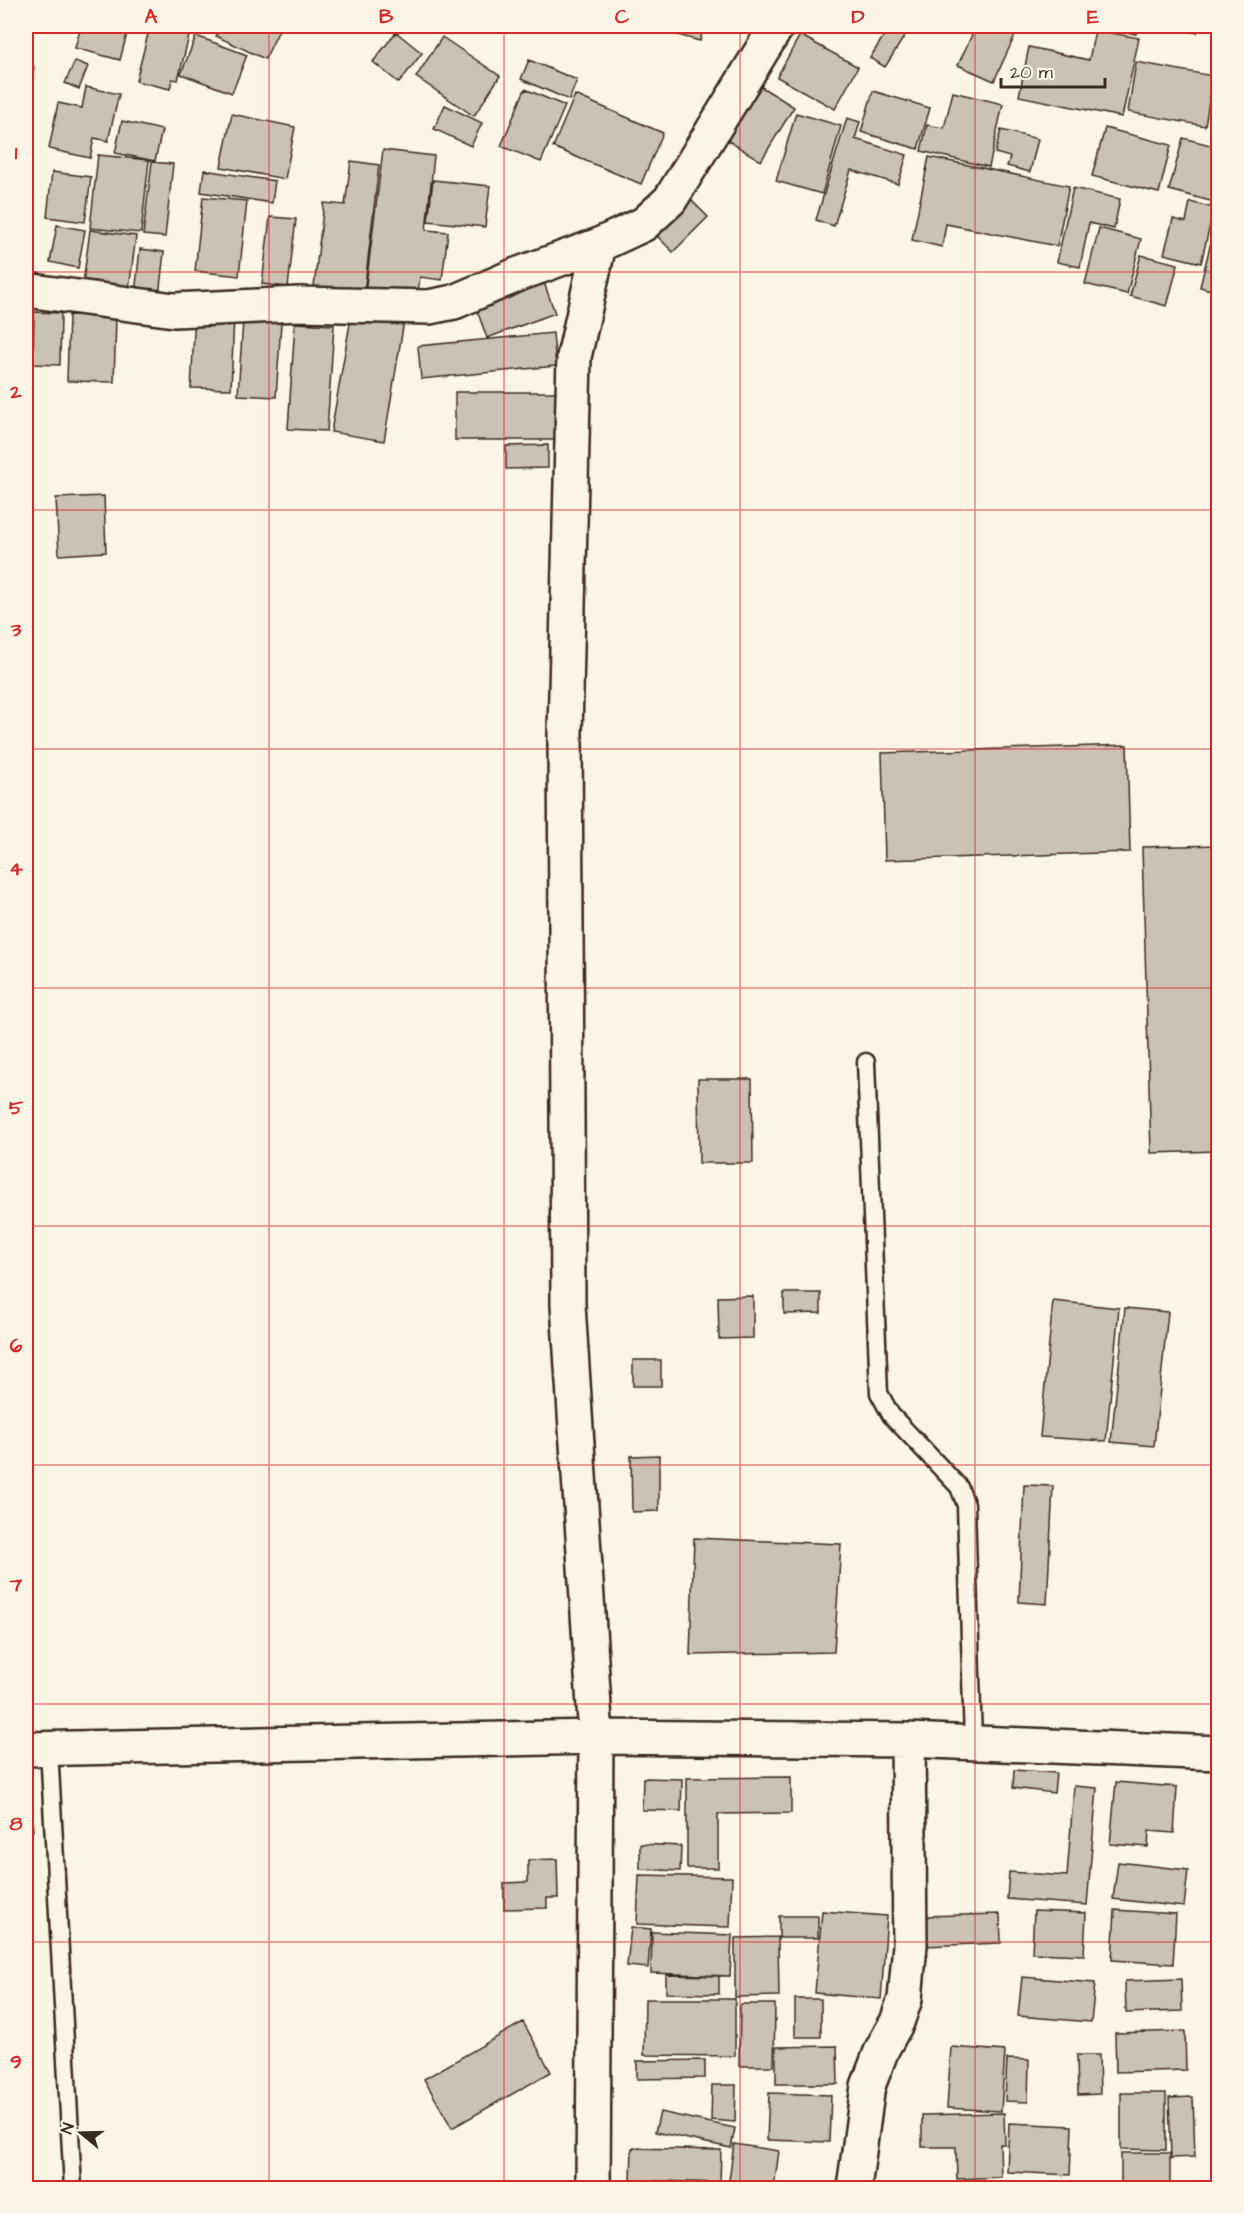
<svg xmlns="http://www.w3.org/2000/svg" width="1244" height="2214" font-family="'Architects Daughter',sans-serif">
  <rect width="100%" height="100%" fill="#fcf5e5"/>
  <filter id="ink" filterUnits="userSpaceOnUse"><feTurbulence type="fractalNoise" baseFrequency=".0167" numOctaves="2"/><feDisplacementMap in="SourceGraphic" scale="12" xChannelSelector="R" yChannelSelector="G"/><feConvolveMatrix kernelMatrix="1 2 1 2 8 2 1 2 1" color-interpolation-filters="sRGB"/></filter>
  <g filter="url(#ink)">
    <path fill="#ccc2b3" stroke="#3b2a1e" stroke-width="1.5" d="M 81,26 L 129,26 L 120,60 L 75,48 Z
      M 150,26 L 161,26 L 190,32 L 178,80 L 172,79 L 170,89 L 136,81 Z
      M 221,26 L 281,26 L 265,59 L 216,36 Z
      M 645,26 L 704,26 L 700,41 Z
      M 890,26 L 911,26 L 885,67 L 870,58 Z
      M 976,26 L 1005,26 L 1017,31 L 994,81 L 958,65 Z
      M 1096,26 L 1138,26 L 1136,34 Z
      M 1159,26 L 1199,26 L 1197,33 Z
      M 1095,30 L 1139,38 L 1122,117 L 1019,96 L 1029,47 L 1089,60 Z
      M 396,32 L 422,53 L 399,83 L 373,62 Z
      M 800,35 L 858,67 L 835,109 L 777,77 Z
      M 196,36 L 247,55 L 232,93 L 181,74 Z
      M 442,37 L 500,76 L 474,116 L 416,77 Z
      M 529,60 L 577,80 L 569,100 L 521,79 Z
      M 75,61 L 88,66 L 79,89 L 65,83 Z
      M 1136,62 L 1213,76 L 1205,126 L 1128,112 Z
      M 26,65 L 34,67 L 26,108 Z
      M 755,83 L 794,107 L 761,161 L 722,137 Z
      M 86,87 L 119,94 L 108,141 L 94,138 L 90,158 L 49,149 L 58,103 L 82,108 Z
      M 525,89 L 565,106 L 541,162 L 501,146 Z
      M 873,91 L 930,108 L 918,149 L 861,132 Z
      M 953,92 L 1003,104 L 989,167 L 921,151 L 927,125 L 944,128 Z
      M 575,95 L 663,133 L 641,184 L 553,147 Z
      M 445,105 L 482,123 L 471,146 L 434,129 Z
      M 796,113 L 841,126 L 822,194 L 776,181 Z
      M 232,114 L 295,127 L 285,179 L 221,167 Z
      M 1218,114 L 1218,134 L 1212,132 Z
      M 847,118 L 860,122 L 855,139 L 907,155 L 898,184 L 851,170 L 834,226 L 816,220 Z
      M 122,121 L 162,130 L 155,161 L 115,153 Z
      M 1105,128 L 1171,145 L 1159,193 L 1092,176 Z
      M 1001,130 L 1038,139 L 1030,172 L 1007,166 L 1010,157 L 995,153 Z
      M 1183,138 L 1218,147 L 1218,203 L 1169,190 Z
      M 383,150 L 434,156 L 426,230 L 448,232 L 442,280 L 420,277 L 417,299 L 365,293 Z
      M 98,155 L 149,160 L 141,233 L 90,228 Z
      M 929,157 L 1069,186 L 1057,246 L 946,224 L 942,247 L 912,240 Z
      M 351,161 L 379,165 L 364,293 L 314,287 L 324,203 L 345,205 Z
      M 152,162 L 173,164 L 165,237 L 143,235 Z
      M 204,170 L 275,181 L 272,203 L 201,192 Z
      M 52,172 L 91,177 L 85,222 L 47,217 Z
      M 433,180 L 490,186 L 485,227 L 428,221 Z
      M 1073,188 L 1120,199 L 1114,229 L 1089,223 L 1080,267 L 1057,262 Z
      M 685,194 L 708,217 L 673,252 L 650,229 Z
      M 203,197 L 247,201 L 239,276 L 195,271 Z
      M 1190,202 L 1214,208 L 1201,263 L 1164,254 L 1173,219 L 1186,222 Z
      M 270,217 L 296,219 L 288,287 L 262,284 Z
      M 57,225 L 85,230 L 78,268 L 50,262 Z
      M 1099,228 L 1141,239 L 1127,294 L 1085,284 Z
      M 90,230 L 136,236 L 129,289 L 83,283 Z
      M 1212,238 L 1218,240 L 1218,292 L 1200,287 Z
      M 140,249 L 164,252 L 159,296 L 135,294 Z
      M 1141,255 L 1178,264 L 1167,306 L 1130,296 Z
      M 542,277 L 555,313 L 487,338 L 474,302 Z
      M 34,312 L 61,313 L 60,365 L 33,364 Z
      M 352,312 L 404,321 L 384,441 L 331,432 Z
      M 69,315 L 116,317 L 114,382 L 67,381 Z
      M 195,315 L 234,316 L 231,389 L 191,388 Z
      M 243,320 L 281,323 L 276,397 L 238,395 Z
      M 295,323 L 334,325 L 327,431 L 288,429 Z
      M 553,333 L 556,366 L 421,379 L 418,346 Z
      M 455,392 L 557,392 L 556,440 L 455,440 Z
      M 548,445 L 548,468 L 506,469 L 506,446 Z
      M 104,496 L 106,552 L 59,555 L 56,498 Z
      M 1127,745 L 1130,852 L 885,860 L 882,753 Z
      M 1218,845 L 1218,1151 L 1151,1153 L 1142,847 Z
      M 698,1079 L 752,1079 L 753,1163 L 699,1163 Z
      M 784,1293 L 821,1293 L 821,1313 L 784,1314 Z
      M 753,1296 L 753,1338 L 719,1339 L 718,1297 Z
      M 1053,1301 L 1119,1308 L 1106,1441 L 1040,1437 Z
      M 1125,1308 L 1168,1312 L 1154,1446 L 1111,1442 Z
      M 633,1360 L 661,1360 L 661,1386 L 633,1386 Z
      M 659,1455 L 659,1511 L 632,1512 L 631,1456 Z
      M 1024,1485 L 1053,1486 L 1047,1604 L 1019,1602 Z
      M 694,1538 L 841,1544 L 834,1652 L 690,1655 Z
      M 1014,1770 L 1056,1773 L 1054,1793 L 1013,1788 Z
      M 791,1777 L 791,1813 L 718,1814 L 718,1868 L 687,1868 L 687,1778 Z
      M 643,1778 L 682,1779 L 681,1811 L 642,1810 Z
      M 1116,1782 L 1177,1787 L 1174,1833 L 1149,1831 L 1148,1847 L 1110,1844 Z
      M 1074,1786 L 1097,1788 L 1087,1905 L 1007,1899 L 1009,1872 L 1067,1876 Z
      M 26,1807 L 31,1807 L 33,1831 L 26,1832 Z
      M 640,1844 L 681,1846 L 680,1871 L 640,1869 Z
      M 557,1859 L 558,1898 L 547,1898 L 547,1908 L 504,1909 L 504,1883 L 528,1882 L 528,1860 Z
      M 1118,1862 L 1188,1870 L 1184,1907 L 1113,1899 Z
      M 639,1875 L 732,1877 L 730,1927 L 637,1924 Z
      M 26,1879 L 29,2036 L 26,2036 Z
      M 1115,1910 L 1176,1914 L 1173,1964 L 1112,1960 Z
      M 822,1911 L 887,1916 L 881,1999 L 815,1993 Z
      M 1034,1911 L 1086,1913 L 1084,1955 L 1032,1953 Z
      M 1000,1914 L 1001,1943 L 923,1946 L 923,1916 Z
      M 779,1916 L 818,1916 L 818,1938 L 779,1938 Z
      M 631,1927 L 651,1929 L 648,1968 L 627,1966 Z
      M 652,1932 L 732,1935 L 730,1976 L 651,1973 Z
      M 778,1937 L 779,1996 L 735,1997 L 735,1938 Z
      M 666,1975 L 719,1976 L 719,1994 L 666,1993 Z
      M 1022,1977 L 1095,1983 L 1091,2022 L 1018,2016 Z
      M 1181,1979 L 1182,2011 L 1126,2013 L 1125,1981 Z
      M 645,1999 L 735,1999 L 735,2056 L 644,2055 Z
      M 795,1999 L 821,1999 L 821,2037 L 795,2037 Z
      M 740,2004 L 775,2004 L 774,2066 L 739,2066 Z
      M 523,2022 L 551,2072 L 452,2128 L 424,2079 Z
      M 1185,2031 L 1186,2070 L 1116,2072 L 1115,2033 Z
      M 837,2046 L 838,2084 L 776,2084 L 776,2047 Z
      M 951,2047 L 1005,2051 L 1001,2111 L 947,2108 Z
      M 1077,2055 L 1099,2055 L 1100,2094 L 1078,2095 Z
      M 1007,2059 L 1029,2060 L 1028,2102 L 1005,2101 Z
      M 705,2060 L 705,2078 L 637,2079 L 637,2061 Z
      M 712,2085 L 736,2085 L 735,2122 L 711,2120 Z
      M 769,2093 L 831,2095 L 829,2142 L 767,2140 Z
      M 1121,2093 L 1166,2093 L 1166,2150 L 1121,2149 Z
      M 1193,2097 L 1195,2157 L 1171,2158 L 1169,2098 Z
      M 660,2112 L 735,2128 L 731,2148 L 655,2132 Z
      M 1004,2113 L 1005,2144 L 1000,2144 L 1001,2177 L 957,2179 L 956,2147 L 922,2147 L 922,2115 Z
      M 1009,2123 L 1072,2126 L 1070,2175 L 1007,2172 Z
      M 734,2144 L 779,2151 L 774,2188 L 728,2188 Z
      M 632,2148 L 721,2150 L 720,2183 L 631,2180 Z
      M 1121,2153 L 1170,2153 L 1170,2188 L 1121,2188 Z
      M 531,2185 L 532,2188 L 494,2188 Z
      M 1004,2185 L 1094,2185 L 1094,2188 L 1004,2188 Z"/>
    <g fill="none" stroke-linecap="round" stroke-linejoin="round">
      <defs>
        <path id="lane" d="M 866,1062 L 879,1393 L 891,1415 L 959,1487 L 966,1505 L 973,1742
          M 49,1749 L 73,2188"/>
        <path id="street" d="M 26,290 L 174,310 L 299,304 L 429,307 L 454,302 L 519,274 L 599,245 L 644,224 L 670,200 L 777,26
          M 26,1749 L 596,1737 L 908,1740 L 1218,1753
          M 593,2188 L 596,1737 L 568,1305 L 565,733 L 574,357 L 599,245
          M 854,2188 L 868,2086 L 882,2049 L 897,2022 L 905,1999 L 910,1945 L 908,1740"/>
      </defs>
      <use href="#lane" stroke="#3b2a1e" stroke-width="21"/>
      <use href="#street" stroke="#3b2a1e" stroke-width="38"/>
      <use href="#lane" stroke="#fcf5e5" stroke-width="16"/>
      <use href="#street" stroke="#fcf5e5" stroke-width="33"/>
    </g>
  </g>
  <path fill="none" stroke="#d62828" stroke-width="1.5" stroke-opacity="0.55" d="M 269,26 L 269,2188M 504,26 L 504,2188M 740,26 L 740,2188M 975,26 L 975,2188M 26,272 L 1218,272M 26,510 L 1218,510M 26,749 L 1218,749M 26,988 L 1218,988M 26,1226 L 1218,1226M 26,1465 L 1218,1465M 26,1704 L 1218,1704M 26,1942 L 1218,1942"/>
  <rect width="1244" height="2214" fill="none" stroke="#fcf5e5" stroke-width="66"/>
  <g transform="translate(81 2133) rotate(289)" stroke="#fcf5e5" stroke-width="4.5" paint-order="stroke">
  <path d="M0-4.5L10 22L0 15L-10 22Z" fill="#3b2a1e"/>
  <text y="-9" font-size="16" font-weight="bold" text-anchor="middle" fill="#3b2a1e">N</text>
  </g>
  <path d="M1001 78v9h104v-9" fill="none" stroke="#3b2a1e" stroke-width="3"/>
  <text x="1010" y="78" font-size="18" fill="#3b2a1e" stroke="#fcf5e5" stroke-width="4.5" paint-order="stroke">20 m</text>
  <rect x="33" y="33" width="1178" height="2148" fill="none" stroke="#d62828" stroke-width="2"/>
  <g font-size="20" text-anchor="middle" font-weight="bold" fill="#d62828">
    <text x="151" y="23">A</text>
    <text x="386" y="23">B</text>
    <text x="622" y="23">C</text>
    <text x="858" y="23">D</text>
    <text x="1093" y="23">E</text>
    <text x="16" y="159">1</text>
    <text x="16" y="398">2</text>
    <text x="16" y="636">3</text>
    <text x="16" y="875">4</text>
    <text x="16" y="1114">5</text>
    <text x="16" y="1352">6</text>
    <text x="16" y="1591">7</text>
    <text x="16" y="1830">8</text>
    <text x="16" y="2068">9</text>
  </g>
</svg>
